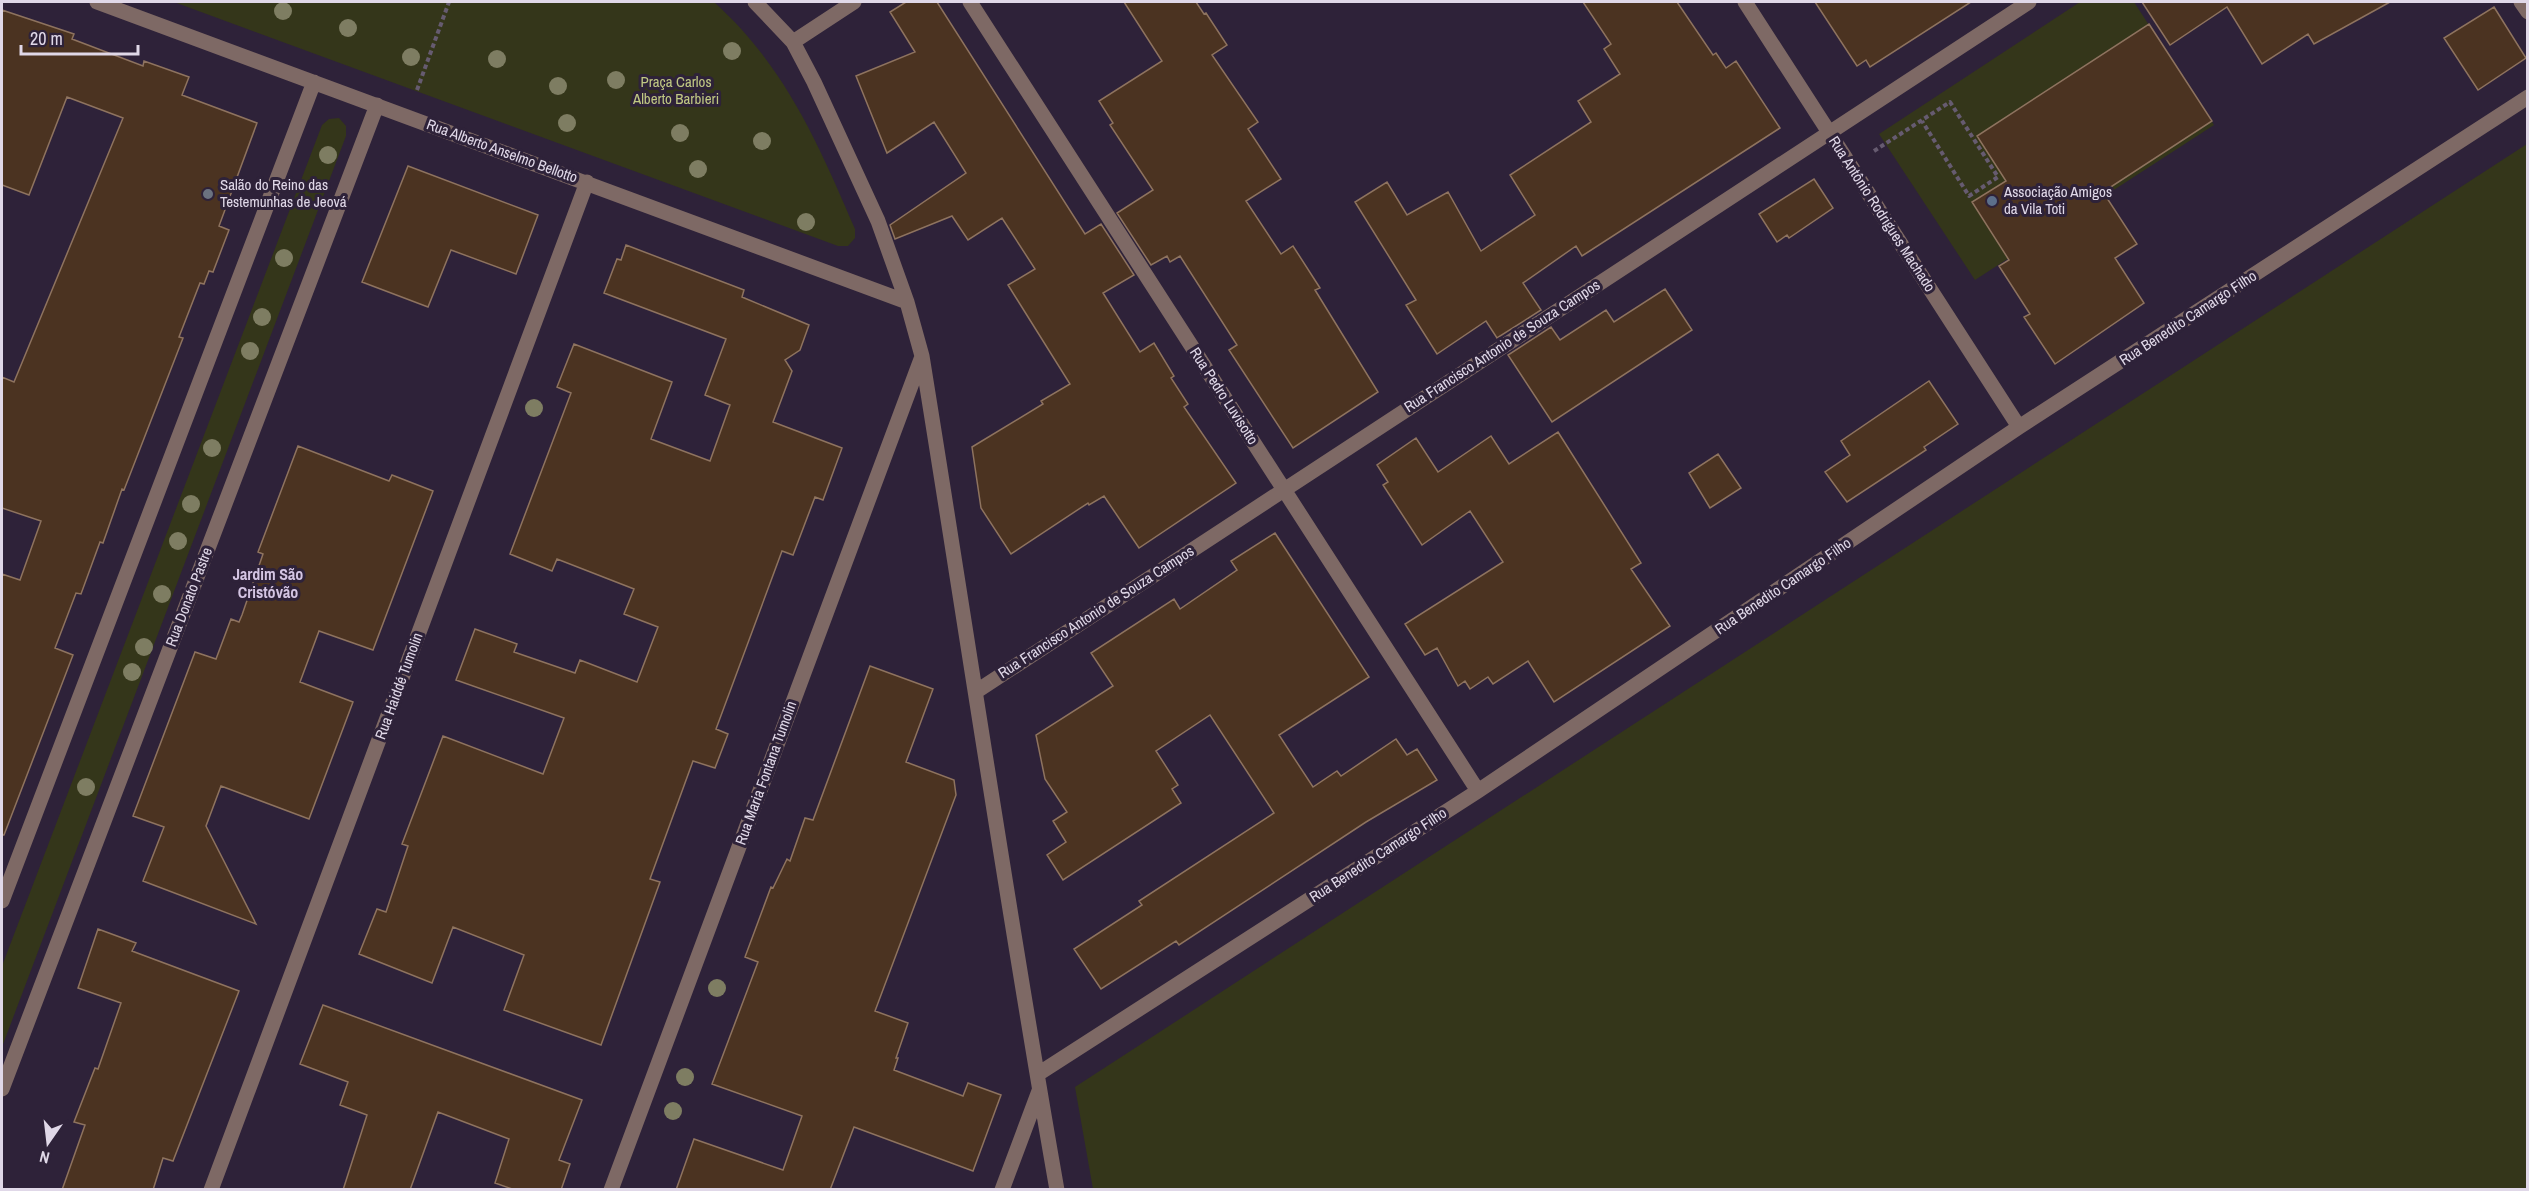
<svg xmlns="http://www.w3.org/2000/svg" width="2529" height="1191" font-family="'Archivo Narrow',sans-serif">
  <rect width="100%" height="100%" fill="#2e2239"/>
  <path fill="#34361a" d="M 174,2 L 714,2 C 785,66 818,143 855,229 L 855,238 L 848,246 L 838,246 Z
    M 2080,2 L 2134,2 L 2214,125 L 1975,280 L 1879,134 Z
    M 339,118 L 346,126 L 346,136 L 2,1047 L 2,966 L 322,125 L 329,119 Z
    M 2527,144 L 2527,1189 L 1093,1189 L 1075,1087 Z"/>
  <path fill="#4b3321" stroke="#8e735f" stroke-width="1.5" d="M 906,2 L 937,2 L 1085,234 L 1101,224 L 1134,275 L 1103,293 L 1140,352 L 1154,343 L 1174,376 L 1171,378 L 1188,404 L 1184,407 L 1236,483 L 1139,548 L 1104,496 L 1089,505 L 1088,503 L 1011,554 L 981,508 L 972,447 L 1043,404 L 1041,401 L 1070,384 L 1008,285 L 1035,269 L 1002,218 L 968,240 L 952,216 L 895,239 L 890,225 L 966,173 L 934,122 L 887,153 L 856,76 L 915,52 L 890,12 Z
    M 1124,2 L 1196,2 L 1204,14 L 1206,13 L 1227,45 L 1212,55 L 1258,122 L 1248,129 L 1281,179 L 1246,201 L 1281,254 L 1293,246 L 1320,288 L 1315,290 L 1378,392 L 1293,448 L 1229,350 L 1237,345 L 1180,256 L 1170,262 L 1167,256 L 1151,265 L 1117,213 L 1153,190 L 1110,125 L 1113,123 L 1099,101 L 1162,61 Z
    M 1583,2 L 1677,2 L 1713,55 L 1716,53 L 1726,68 L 1736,61 L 1780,128 L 1582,256 L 1576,246 L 1523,283 L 1541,310 L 1497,338 L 1486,321 L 1437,354 L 1406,305 L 1416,300 L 1355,202 L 1387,182 L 1407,215 L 1448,192 L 1481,251 L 1535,215 L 1510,175 L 1591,122 L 1578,101 L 1620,74 L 1604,49 L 1611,44 Z
    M 1815,2 L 1971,2 L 1870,67 L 1866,60 L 1857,66 Z
    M 2142,2 L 2390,2 L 2314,44 L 2308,34 L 2262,64 L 2227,7 L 2170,45 Z
    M 2494,7 L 2526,58 L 2478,90 L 2444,38 Z
    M 2,10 L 74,34 L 72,39 L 143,66 L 144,61 L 189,77 L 182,95 L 257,123 L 219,226 L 229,230 L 213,272 L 209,271 L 204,284 L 200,283 L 179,337 L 183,338 L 124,490 L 122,489 L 103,543 L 100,542 L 81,594 L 76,593 L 55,648 L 73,655 L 4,835 L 2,835 L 2,574 L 20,580 L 41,521 L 2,508 L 2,377 L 14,382 L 123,118 L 67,97 L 29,195 L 2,185 Z
    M 2149,24 L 2212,121 L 2103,192 L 2137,244 L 2115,258 L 2144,303 L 2055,364 L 2024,317 L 2030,314 L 1999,266 L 2009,260 L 1972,202 L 2006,181 L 1977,136 Z
    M 408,166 L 538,215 L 516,274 L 451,250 L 428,307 L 362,282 Z
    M 1814,179 L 1833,208 L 1789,238 L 1787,235 L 1777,242 L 1759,214 Z
    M 626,245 L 744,290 L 742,297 L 809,325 L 800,350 L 785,360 L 792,371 L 773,422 L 842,448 L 823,500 L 815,497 L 793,555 L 782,551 L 716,729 L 728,734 L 715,768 L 693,761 L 650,879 L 660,882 L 601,1045 L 504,1010 L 524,955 L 453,927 L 432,983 L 359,954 L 377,909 L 386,912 L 408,846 L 402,844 L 443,736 L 543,774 L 564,718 L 456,680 L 475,629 L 517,644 L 514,652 L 575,673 L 580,660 L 637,682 L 658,627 L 624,614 L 634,589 L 557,559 L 552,571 L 510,554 L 571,393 L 557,387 L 574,344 L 672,382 L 651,439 L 710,461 L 730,405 L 705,395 L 726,339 L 604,293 L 617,259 L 621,260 Z
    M 1665,289 L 1692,330 L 1552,422 L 1508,355 L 1551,327 L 1560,340 L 1606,310 L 1614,322 Z
    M 1929,381 L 1958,424 L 1924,447 L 1926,450 L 1847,502 L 1825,472 L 1850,455 L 1841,441 Z
    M 1558,432 L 1641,563 L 1631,569 L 1670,626 L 1554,702 L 1528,661 L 1493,684 L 1488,677 L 1470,689 L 1465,681 L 1458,686 L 1437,648 L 1425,655 L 1405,624 L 1503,562 L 1470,511 L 1422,545 L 1383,485 L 1388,482 L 1377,465 L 1416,438 L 1438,472 L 1491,436 L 1509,464 Z
    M 298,446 L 389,481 L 392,475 L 433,491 L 373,650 L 319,631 L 300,682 L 353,702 L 309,819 L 221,786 L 206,826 L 256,924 L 143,881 L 164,827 L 133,816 L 195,652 L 216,659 L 231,619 L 239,622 L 242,615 L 263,554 L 258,552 Z
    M 1718,454 L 1741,488 L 1710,508 L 1689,473 Z
    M 1275,533 L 1369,677 L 1279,735 L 1313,787 L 1337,771 L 1341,776 L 1396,739 L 1407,755 L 1417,749 L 1437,780 L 1366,822 L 1179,945 L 1176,941 L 1101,989 L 1074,949 L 1142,905 L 1139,901 L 1274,813 L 1210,715 L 1156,751 L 1178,785 L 1172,789 L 1181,803 L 1063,880 L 1047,855 L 1066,842 L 1053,821 L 1067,812 L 1045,779 L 1036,735 L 1113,686 L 1091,653 L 1174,599 L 1180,609 L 1237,570 L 1231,561 Z
    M 870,666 L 933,689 L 906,762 L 954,780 L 956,795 L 875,1011 L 908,1023 L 896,1058 L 898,1058 L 894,1070 L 963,1096 L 968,1083 L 1001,1095 L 973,1171 L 854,1127 L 830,1190 L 676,1190 L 694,1139 L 783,1170 L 802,1116 L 712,1084 L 758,962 L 745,957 L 771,887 L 773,888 L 787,859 L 790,861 L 805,818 L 813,820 Z
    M 98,929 L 136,943 L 132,951 L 239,991 L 173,1161 L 163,1158 L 153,1190 L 62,1190 L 85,1125 L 74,1122 L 95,1068 L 98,1069 L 121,1003 L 78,988 Z
    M 323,1005 L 582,1100 L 559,1160 L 570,1164 L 561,1190 L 515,1190 L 495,1183 L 509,1139 L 438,1112 L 410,1190 L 343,1190 L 367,1115 L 340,1105 L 348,1082 L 300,1064 Z"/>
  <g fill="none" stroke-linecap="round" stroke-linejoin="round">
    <path stroke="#665b70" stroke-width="4" stroke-dasharray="4.5 3" stroke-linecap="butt" d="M 417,90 L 449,2
      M 1874,151 L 1950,102 L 1998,177 L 1969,196 L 1922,121"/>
    <path stroke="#7e6965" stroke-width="15" d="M 97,2 L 907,302
      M 755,2 L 793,42 L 814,82 L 878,221 L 907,302 L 922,356 C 967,634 1008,912 1057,1190
      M 970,2 L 1478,791
      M 1745,2 L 2019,427
      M 2521,2 L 2528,12
      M 793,42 L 854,2
      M 977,691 L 2029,2
      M 2,901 L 314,82
      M 1038,1074 L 1478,791 L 2019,427 L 2528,97
      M 2,1089 L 377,105
      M 211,1190 L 587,182
      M 611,1190 L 921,359
      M 1002,1190 L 1039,1091"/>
  </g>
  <g fill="#7e7d62">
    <circle cx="283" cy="11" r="9"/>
    <circle cx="348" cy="28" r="9"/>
    <circle cx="732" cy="51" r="9"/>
    <circle cx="411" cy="57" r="9"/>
    <circle cx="497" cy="59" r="9"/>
    <circle cx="616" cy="80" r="9"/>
    <circle cx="558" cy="86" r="9"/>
    <circle cx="567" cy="123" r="9"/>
    <circle cx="680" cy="133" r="9"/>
    <circle cx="762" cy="141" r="9"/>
    <circle cx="328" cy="155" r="9"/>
    <circle cx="698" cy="169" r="9"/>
    <circle cx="806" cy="222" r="9"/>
    <circle cx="284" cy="258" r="9"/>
    <circle cx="262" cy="317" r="9"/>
    <circle cx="250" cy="351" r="9"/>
    <circle cx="534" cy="408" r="9"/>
    <circle cx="212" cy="448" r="9"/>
    <circle cx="191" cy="504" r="9"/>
    <circle cx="178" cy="541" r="9"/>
    <circle cx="162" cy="594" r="9"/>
    <circle cx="144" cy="647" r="9"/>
    <circle cx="132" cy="672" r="9"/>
    <circle cx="86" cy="787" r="9"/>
    <circle cx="717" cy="988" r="9"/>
    <circle cx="685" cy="1077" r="9"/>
    <circle cx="673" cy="1111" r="9"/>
  </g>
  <circle fill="#6b7280" stroke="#2e2239" stroke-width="2" cx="208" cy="194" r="6"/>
  <circle fill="#5c6f8a" stroke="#2e2239" stroke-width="2" cx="1992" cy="201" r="6"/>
  <g text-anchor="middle" stroke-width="6" stroke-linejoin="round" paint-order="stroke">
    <g font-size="15" fill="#c0c883" stroke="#2e2239">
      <text x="676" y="87">Praça Carlos<tspan x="676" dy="17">Alberto Barbieri</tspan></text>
    </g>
    <g font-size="15" fill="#e0d8e8" stroke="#2e2239">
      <text transform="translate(502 151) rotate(20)" y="5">Rua Alberto Anselmo Bellotto</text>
      <text transform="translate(1882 214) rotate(57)" y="5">Rua Antônio Rodrigues Machado</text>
      <text transform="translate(2188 318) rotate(-33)" y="5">Rua Benedito Camargo Filho</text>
      <text transform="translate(1502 346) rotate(-33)" y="5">Rua Francisco Antonio de Souza Campos</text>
      <text transform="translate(1224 396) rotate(57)" y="5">Rua Pedro Luvisotto</text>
      <text transform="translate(1783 586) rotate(-34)" y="5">Rua Benedito Camargo Filho</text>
      <text transform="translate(189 597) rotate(-69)" y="5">Rua Donato Pastre</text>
      <text transform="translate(1096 612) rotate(-33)" y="5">Rua Francisco Antonio de Souza Campos</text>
      <text transform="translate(399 686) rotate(-70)" y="5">Rua Haiddé Tumolin</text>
      <text transform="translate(766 773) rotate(-70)" y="5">Rua Maria Fontana Tumolin</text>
      <text transform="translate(1378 855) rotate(-33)" y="5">Rua Benedito Camargo Filho</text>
    </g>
    <g font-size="15" fill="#e0d8e8" stroke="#2e2239" text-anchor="start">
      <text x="220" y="190">Salão do Reino das<tspan x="220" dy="17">Testemunhas de Jeová</tspan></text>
      <text x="2004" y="197">Associação Amigos<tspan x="2004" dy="17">da Vila Toti</tspan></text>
    </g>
    <g font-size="16" font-weight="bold" fill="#d4c5e3" stroke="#2e2239">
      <text x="268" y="580">Jardim São<tspan x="268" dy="18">Cristóvão</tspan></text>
    </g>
  </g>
  <rect width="2529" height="1191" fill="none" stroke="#e0d8e8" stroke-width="6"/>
  <g transform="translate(48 1143) rotate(194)" stroke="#2e2239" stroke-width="4.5" paint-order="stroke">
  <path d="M0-4.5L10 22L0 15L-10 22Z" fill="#e0d8e8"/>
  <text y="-9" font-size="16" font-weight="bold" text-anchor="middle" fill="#e0d8e8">N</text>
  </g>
  <path d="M21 45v9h117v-9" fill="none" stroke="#e0d8e8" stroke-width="3"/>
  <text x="30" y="45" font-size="18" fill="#e0d8e8" stroke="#2e2239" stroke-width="4.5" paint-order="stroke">20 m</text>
</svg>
